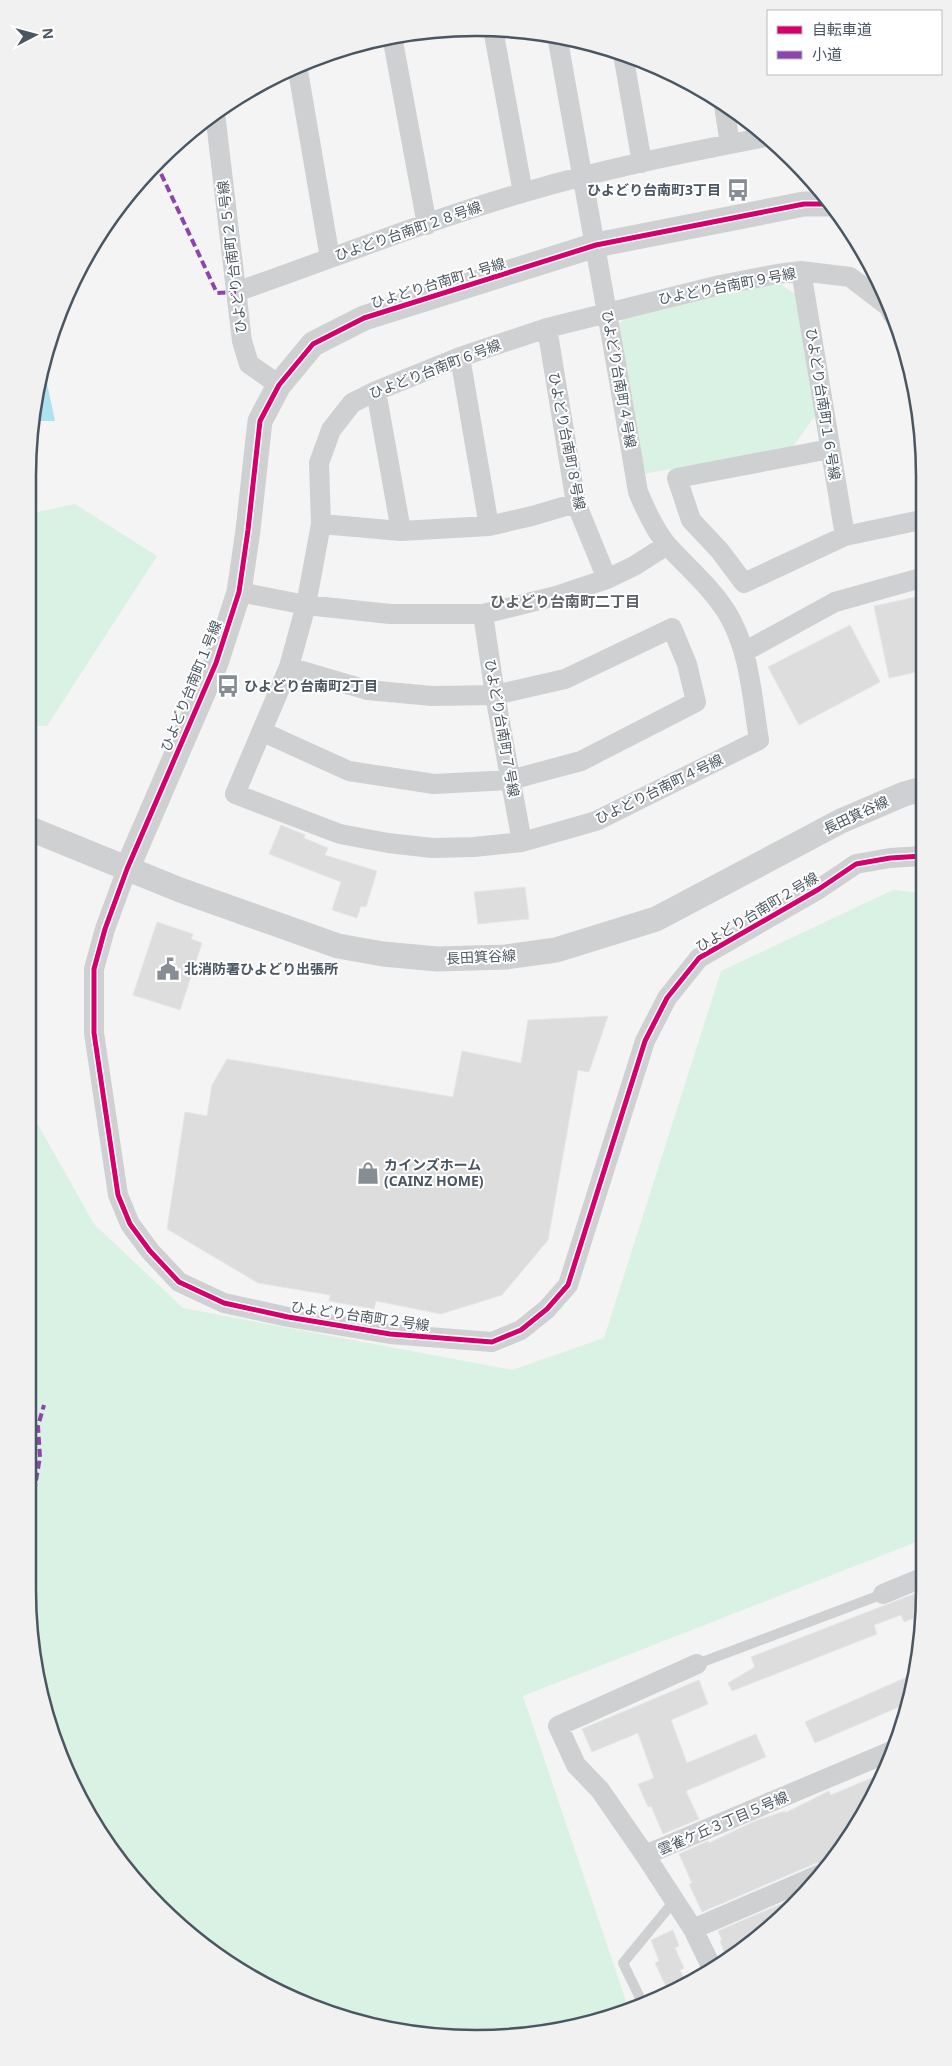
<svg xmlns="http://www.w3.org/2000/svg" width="952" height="2066" font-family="'Noto Sans','Noto Sans JP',sans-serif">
  <rect width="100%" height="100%" fill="#f4f4f4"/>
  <path fill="#d9f2e3" d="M 777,282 L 795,294 L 815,416 L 792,448 L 643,474 L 619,324 L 627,315 Z
    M 75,504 L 157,556 L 47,726 L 28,726 L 28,514 Z
    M 893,890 L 922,893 L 924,1539 L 523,1696 L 629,2010 L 620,2015 L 535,2035 L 389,2030 L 252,1979 L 139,1885 L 87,1814 L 51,1734 L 28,1590 L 28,1107 L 94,1224 L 183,1308 L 512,1370 L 604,1338 L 721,971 Z"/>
  <path fill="#aee2f0" d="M 43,365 L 55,421 L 33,421 L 36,389 Z"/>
  <path fill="#ddddde" stroke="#e5e6e7" d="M 921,596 L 921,671 L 889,678 L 874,606 Z
    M 850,625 L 880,682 L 799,725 L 768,667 Z
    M 281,825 L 305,835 L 304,838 L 328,848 L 325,855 L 377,871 L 366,907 L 361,906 L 357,918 L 332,910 L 341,882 L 269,854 Z
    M 525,887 L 529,919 L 478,924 L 474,892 Z
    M 157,922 L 193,934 L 191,939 L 202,943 L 180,1010 L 133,995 Z
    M 608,1016 L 589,1072 L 578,1070 L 548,1240 L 502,1295 L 441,1314 L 376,1301 L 374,1309 L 329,1301 L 330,1295 L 258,1283 L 167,1229 L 185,1112 L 207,1116 L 212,1085 L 227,1059 L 453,1097 L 462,1051 L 521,1063 L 528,1020 Z
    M 924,1590 L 922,1615 L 904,1622 L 901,1615 L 874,1625 L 877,1634 L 732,1691 L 728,1683 L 755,1667 L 751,1657 Z
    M 916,1673 L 908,1703 L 815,1743 L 805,1722 Z
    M 699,1680 L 708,1704 L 671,1720 L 687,1763 L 756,1734 L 766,1757 L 686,1791 L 699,1819 L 663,1834 L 651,1806 L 648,1807 L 638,1784 L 654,1778 L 638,1733 L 592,1752 L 582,1729 Z
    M 883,1773 L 827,1864 L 816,1863 L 702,1912 L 689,1884 L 692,1883 L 679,1854 L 708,1841 L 709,1843 L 755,1821 L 785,1811 L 785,1813 L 829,1791 L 831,1795 Z
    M 802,1895 L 756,1933 L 726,1957 L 720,1941 L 722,1940 L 718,1931 Z
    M 673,1930 L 679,1946 L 675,1948 L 684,1968 L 680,1970 L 687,1984 L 669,1993 L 655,1963 L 659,1961 L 651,1940 Z"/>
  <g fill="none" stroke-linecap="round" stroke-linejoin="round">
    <path stroke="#ced0d2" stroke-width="10" d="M 697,1664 L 883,1594
      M 643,2004 L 623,1963 L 675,1900"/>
    <path stroke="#ced0d2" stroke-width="20" d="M 493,29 L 523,193
      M 557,35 C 584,188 613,340 638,492 C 646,511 655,531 668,546 C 689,569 709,585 726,611 C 750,649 752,698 759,740 L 596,821 L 522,842 L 474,847 L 432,848 L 388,843 L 340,834 L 235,794 L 289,667 L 306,605 L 321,524 L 319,463 L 331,430 L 352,403 L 376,391 L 460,357 L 547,328 L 720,285 L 777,274 L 801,271 L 850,277 L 888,306 L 893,315
      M 392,36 L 427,225
      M 623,54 L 642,163
      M 297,65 L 330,258
      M 724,106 L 730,144
      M 215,113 L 242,341 L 249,364 L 279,385
      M 801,271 L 845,536
      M 236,292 C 331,259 426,221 522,193 C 602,169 684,153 766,137
      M 547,328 L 576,503 L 607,579
      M 460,357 L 489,526
      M 376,391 L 401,531
      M 830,449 L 677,478 L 691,520 L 720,551 L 744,583 L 845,536 L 921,520
      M 321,524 L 401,531 L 489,526 L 532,516 L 576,503
      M 239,592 L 306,605 L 390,614 L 483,614 L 556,596 L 607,579 L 634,566 L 667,545
      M 483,614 L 495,695 L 522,842
      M 744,652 L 835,602 L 921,578
      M 263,732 L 349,771 L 434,784 L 510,780 L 581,761 L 696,702 L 687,664 L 672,628 L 565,679 L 495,695 L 432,696 L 367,690 L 289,667
      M 127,869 L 105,929 L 94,969 L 94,1033 L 118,1195 L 130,1224 L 150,1251 L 179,1282 L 224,1303 L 288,1317 L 390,1334 L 492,1342 L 521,1330 L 547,1309 L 568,1285 L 645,1041 L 667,998 L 699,958 L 819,889 L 856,864 L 890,858 L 922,856
      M 883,1594 L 924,1577
      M 645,1855 L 600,1790 L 576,1765 L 558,1726 L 697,1664
      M 693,1929 L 821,1874
      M 712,1968 L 693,1929 L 645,1855 L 894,1750"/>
    <path stroke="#ced0d2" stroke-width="25" d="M 28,828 L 180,890 L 338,946 L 383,954 L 437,959 L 506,957 L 556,950 L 656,919 L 841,821 L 904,794 L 922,789
      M 127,869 L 216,663 L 239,592 L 248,530 L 260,421 L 279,385 L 313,344 L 364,318 L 596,245 L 804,204 L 832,204"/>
    <path stroke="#8e44ad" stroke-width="4" stroke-dasharray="8 4" stroke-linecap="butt" d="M 156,163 L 217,293 L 236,292
      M 30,1516 L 40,1457 L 38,1426 L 44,1405"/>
    <defs>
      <path id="cycleway" d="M 832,204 L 804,204 L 596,245 L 364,318 L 313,344 L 279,385 L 260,421 L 248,530 L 239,592 L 216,663 L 127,869 L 105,929 L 94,969 L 94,1033 L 118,1195 L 130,1224 L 150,1251 L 179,1282 L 224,1303 L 288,1317 L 390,1334 L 492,1342 L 521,1330 L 547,1309 L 568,1285 L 645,1041 L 667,998 L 699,958 L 819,889 L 856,864 L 890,858 L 922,856"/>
    </defs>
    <use href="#cycleway" stroke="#fff" stroke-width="8"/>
    <use href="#cycleway" stroke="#d6006c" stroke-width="5"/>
  </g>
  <defs>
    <symbol id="bus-bare" viewBox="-9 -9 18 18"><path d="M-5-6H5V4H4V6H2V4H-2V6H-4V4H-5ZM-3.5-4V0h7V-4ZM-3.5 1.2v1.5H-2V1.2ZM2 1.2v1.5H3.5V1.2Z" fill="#868d94" stroke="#fff" stroke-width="2.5" paint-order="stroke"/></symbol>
    <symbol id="civic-bare" viewBox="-9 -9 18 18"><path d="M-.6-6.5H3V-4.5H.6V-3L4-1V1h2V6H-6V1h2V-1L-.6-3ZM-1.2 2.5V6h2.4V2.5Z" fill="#868d94" stroke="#fff" stroke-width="2.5" paint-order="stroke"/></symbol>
    <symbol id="shop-bare" viewBox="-9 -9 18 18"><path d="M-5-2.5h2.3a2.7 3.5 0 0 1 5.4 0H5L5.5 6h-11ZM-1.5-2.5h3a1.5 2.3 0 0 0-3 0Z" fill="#868d94" stroke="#fff" stroke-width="2.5" paint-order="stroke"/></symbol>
  </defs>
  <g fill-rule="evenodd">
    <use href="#bus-bare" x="722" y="174" width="32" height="32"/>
    <use href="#bus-bare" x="212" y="670" width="32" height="32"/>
    <use href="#civic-bare" x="152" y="953" width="32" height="32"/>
    <use href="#shop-bare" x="352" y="1157" width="32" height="32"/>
  </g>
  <g text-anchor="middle" stroke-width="4" stroke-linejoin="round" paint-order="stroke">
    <g font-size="14" font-weight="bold" fill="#4a5661" stroke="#fff" text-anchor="start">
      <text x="721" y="195" text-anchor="end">ひよどり台南町3丁目</text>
      <text x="244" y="691">ひよどり台南町2丁目</text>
      <text x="184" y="974">北消防署ひよどり出張所</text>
      <text x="384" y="1170">カインズホーム<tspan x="384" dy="16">(CAINZ HOME)</tspan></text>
    </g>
    <g font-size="14" fill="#4a5661" stroke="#fff">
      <text transform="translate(408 231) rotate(-19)" y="5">ひよどり台南町２８号線</text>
      <text transform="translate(232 257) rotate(-97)" y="5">ひよどり台南町２５号線</text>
      <text transform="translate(438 283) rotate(-17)" y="5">ひよどり台南町１号線</text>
      <text transform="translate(727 286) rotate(-11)" y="5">ひよどり台南町９号線</text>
      <text transform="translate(435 369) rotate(-21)" y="5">ひよどり台南町６号線</text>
      <text transform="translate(619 379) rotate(80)" y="5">ひよどり台南町４号線</text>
      <text transform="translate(823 404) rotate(81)" y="5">ひよどり台南町１６号線</text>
      <text transform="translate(567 441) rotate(79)" y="5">ひよどり台南町８号線</text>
      <text transform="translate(191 686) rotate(-68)" y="5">ひよどり台南町１号線</text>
      <text transform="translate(502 728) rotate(80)" y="5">ひよどり台南町７号線</text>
      <text transform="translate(659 789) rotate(-26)" y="5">ひよどり台南町４号線</text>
      <text transform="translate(856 815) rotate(-25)" y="5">長田箕谷線</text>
      <text transform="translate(757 912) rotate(-31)" y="5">ひよどり台南町２号線</text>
      <text transform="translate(481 957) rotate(-3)" y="5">長田箕谷線</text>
      <text transform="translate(360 1316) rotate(8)" y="5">ひよどり台南町２号線</text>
      <text transform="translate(723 1823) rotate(-23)" y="5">雲雀ケ丘３丁目５号線</text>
    </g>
    <g font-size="15" font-weight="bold" fill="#5f6368" stroke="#fff">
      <text x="565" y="607">ひよどり台南町二丁目</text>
    </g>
  </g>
  <path d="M0 0H952V2066H0ZM476 36H476A440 440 0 0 1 916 476V1590A440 440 0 0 1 476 2030H476A440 440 0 0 1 36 1590V476A440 440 0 0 1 476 36Z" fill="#f1f1f2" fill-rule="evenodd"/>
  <path fill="none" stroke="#4a5661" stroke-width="2.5" d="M476 36H476A440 440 0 0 1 916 476V1590A440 440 0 0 1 476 2030H476A440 440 0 0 1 36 1590V476A440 440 0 0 1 476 36Z"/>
  <rect x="767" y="10" width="175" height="65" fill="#ffffff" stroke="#b7bbc0"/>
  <rect x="777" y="26" width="25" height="8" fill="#d6006c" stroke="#b7bbc0"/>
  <text x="812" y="35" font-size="15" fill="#4a5661">自転車道</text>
  <rect x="777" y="51" width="25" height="8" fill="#8e44ad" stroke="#b7bbc0"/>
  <text x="812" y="60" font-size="15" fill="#4a5661">小道</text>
  <g transform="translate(35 35) rotate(84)" stroke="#ffffff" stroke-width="4" paint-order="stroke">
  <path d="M0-4L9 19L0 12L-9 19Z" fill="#4a5661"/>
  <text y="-8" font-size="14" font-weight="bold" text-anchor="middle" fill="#4a5661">N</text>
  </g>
</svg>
